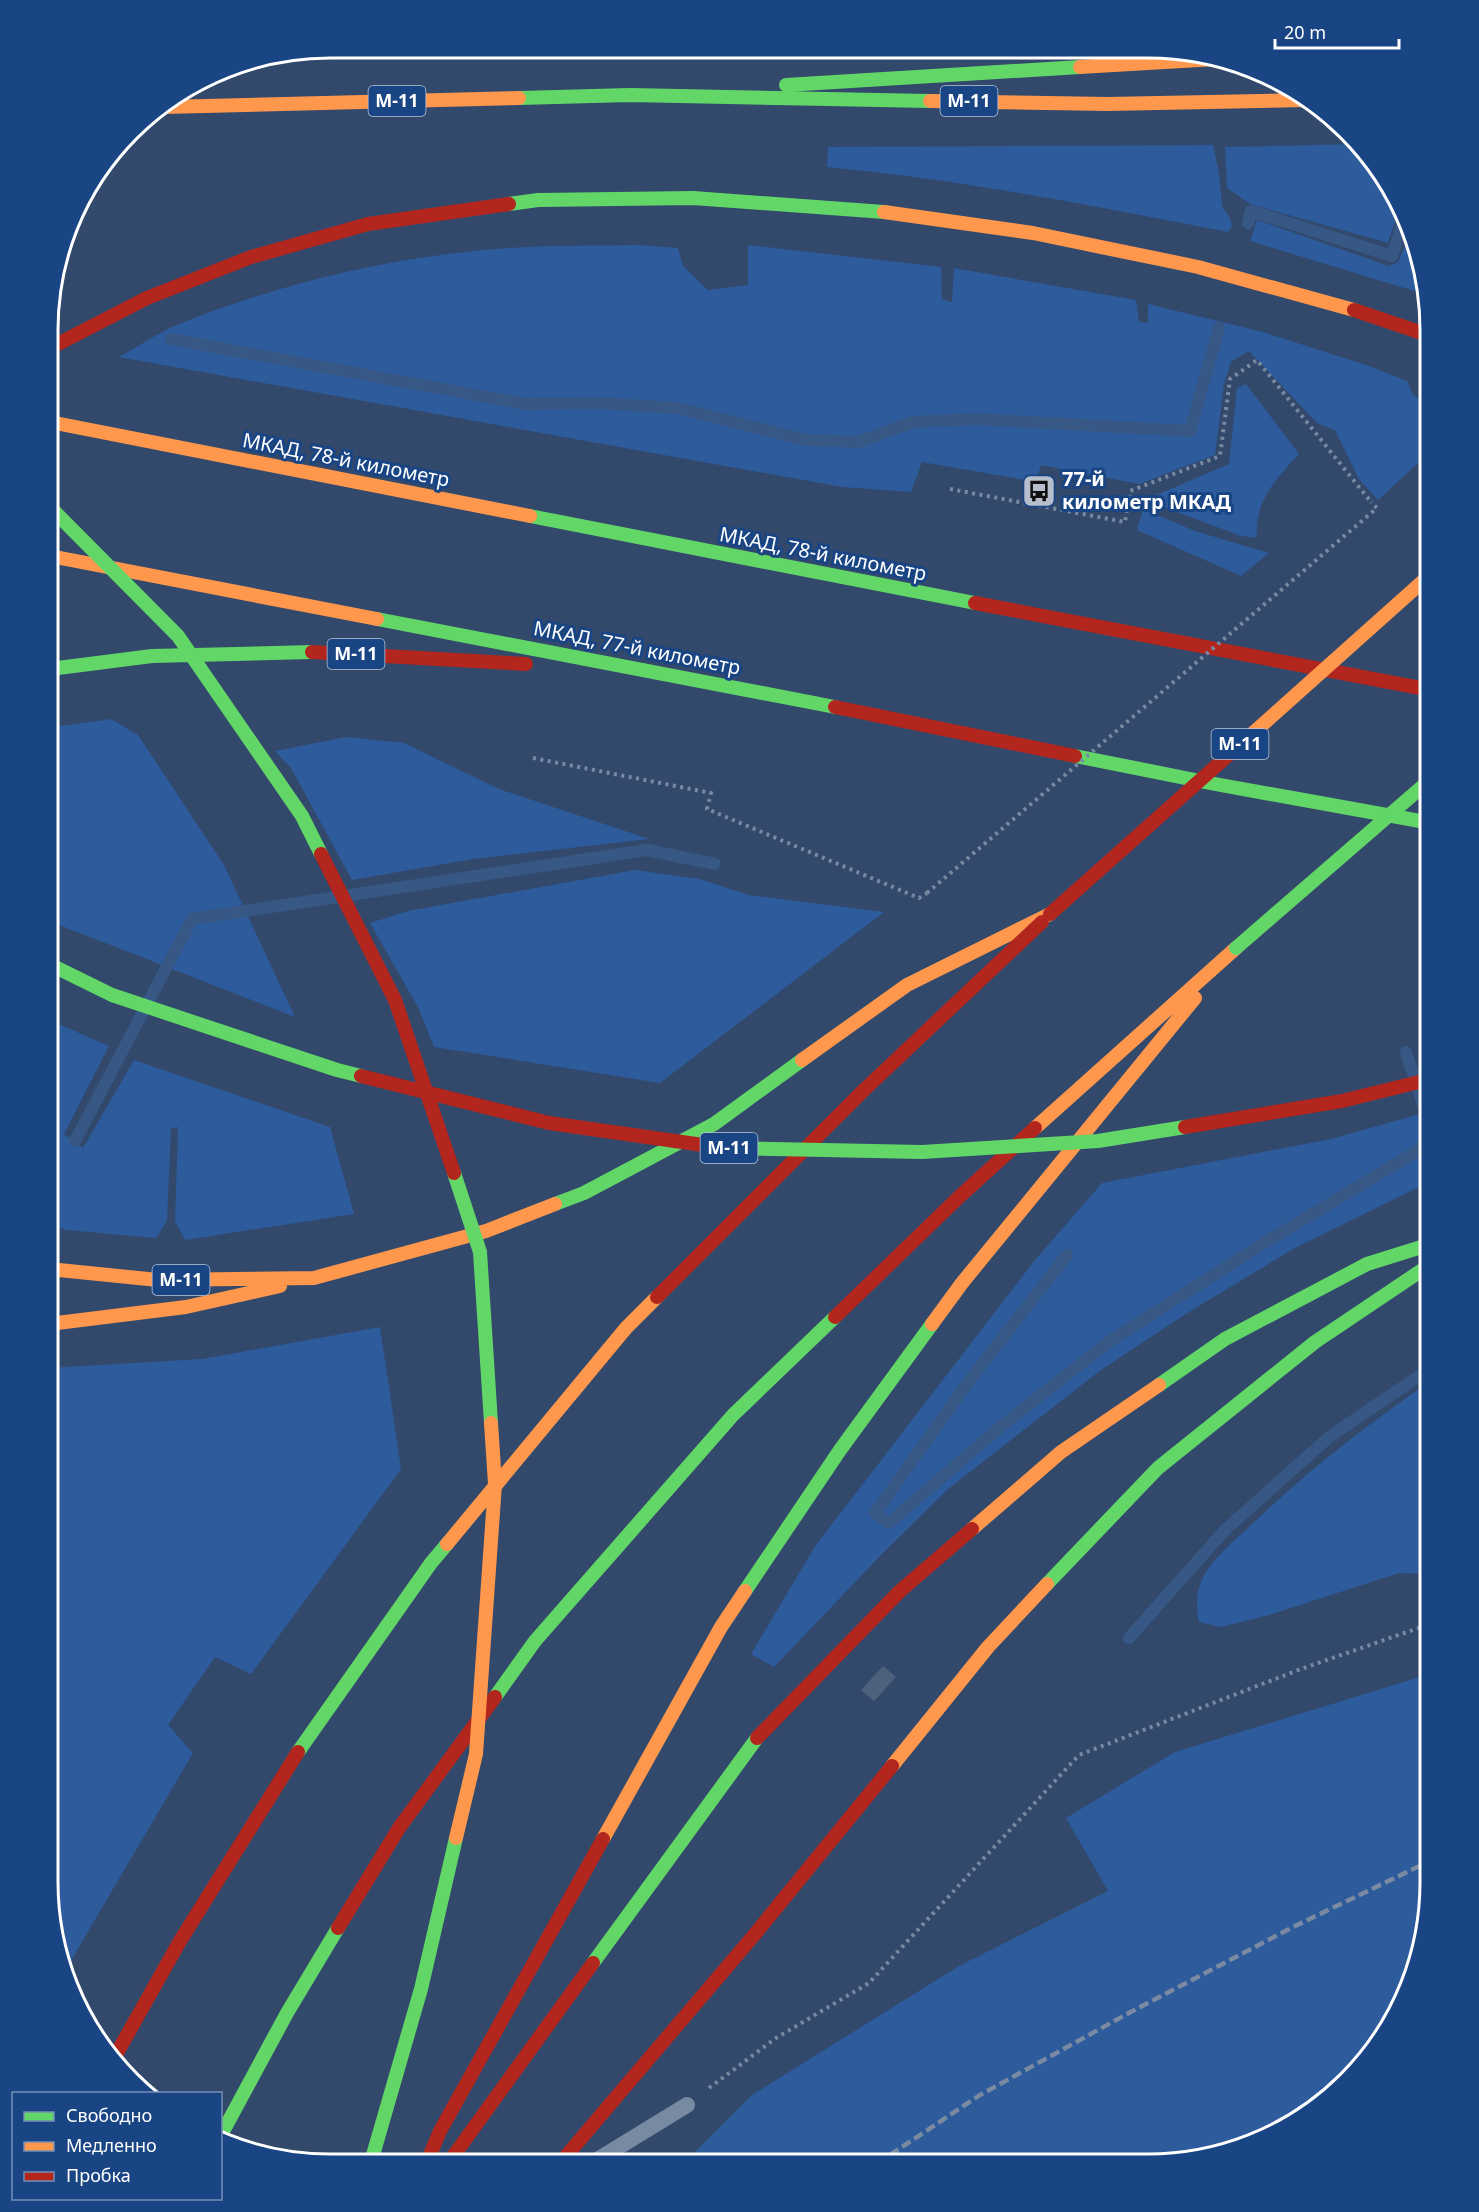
<svg xmlns="http://www.w3.org/2000/svg" width="1479" height="2212" font-family="'Noto Sans',sans-serif">
  <rect width="100%" height="100%" fill="#32496c"/>
  <path fill="#2d5b9c" d="M 1358,144 L 1372,158 L 1400,206 L 1388,243 L 1250,204 L 1227,188 L 1225,147 Z
    M 1213,145 L 1219,174 L 1222,206 L 1230,218 L 1232,226 L 1228,232 C 1095,206 963,180 827,167 L 828,147 Z
    M 1257,220 L 1389,266 L 1398,262 L 1411,232 L 1424,294 L 1250,241 Z
    M 638,245 L 678,248 L 683,266 L 708,290 L 748,285 L 748,245 L 941,267 L 942,299 L 952,302 L 954,268 L 1136,300 L 1139,322 L 1148,323 L 1148,304 L 1263,332 L 1369,366 L 1407,381 L 1413,395 L 1427,404 L 1431,402 L 1431,451 L 1378,500 L 1359,479 L 1335,430 L 1317,423 L 1249,351 L 1231,362 L 1224,384 L 1215,455 L 1139,484 L 1041,465 L 1036,482 L 922,462 L 911,492 L 842,487 L 119,357 C 139,346 158,333 179,324 C 267,289 362,264 456,253 C 516,245 578,246 638,245 Z
    M 1246,384 L 1299,454 C 1276,479 1254,501 1257,538 L 1241,536 L 1145,500 L 1229,464 L 1237,388 Z
    M 1143,509 L 1195,531 L 1269,553 L 1241,576 L 1137,530 Z
    M 111,719 L 138,735 L 224,865 L 295,1017 L 49,921 L 50,730 L 54,727 Z
    M 346,737 L 404,743 L 499,789 L 649,839 L 473,859 L 352,880 L 291,768 L 275,751 Z
    M 635,870 L 699,879 L 749,895 L 884,912 L 660,1083 L 434,1047 L 419,1009 L 370,923 L 408,911 Z
    M 49,1020 L 109,1046 L 64,1134 L 83,1148 L 134,1060 L 330,1127 L 354,1214 L 185,1240 L 175,1221 L 178,1127 L 171,1128 L 167,1221 L 156,1238 L 67,1230 L 49,1225 Z
    M 1431,1111 L 1431,1181 L 1293,1249 L 1189,1312 L 1101,1370 L 948,1489 L 881,1555 L 774,1667 L 751,1654 L 816,1545 L 1035,1260 L 1102,1183 L 1331,1139 Z
    M 380,1327 L 401,1469 L 251,1674 L 215,1657 L 168,1725 L 193,1753 L 66,1969 L 48,1881 L 49,1368 L 202,1359 Z
    M 1431,1381 L 1430,1574 L 1399,1573 L 1269,1615 L 1221,1627 L 1199,1622 C 1196,1610 1196,1590 1203,1578 C 1212,1559 1234,1541 1249,1527 C 1305,1473 1366,1425 1431,1381 Z
    M 1430,1674 L 1430,1900 L 1416,1972 L 1383,2039 L 1321,2105 L 1257,2142 L 1148,2164 L 684,2163 L 752,2095 L 959,1966 L 1108,1891 L 1066,1818 L 1175,1752 Z"/>
  <g fill="none" stroke-linecap="round" stroke-linejoin="round">
    <path stroke="#375885" stroke-width="12" d="M 1248,223 L 1251,211 L 1392,256 L 1405,216
      M 171,339 L 525,404 L 599,403 L 678,408 L 806,440 L 858,442 L 913,422 L 975,419 L 1190,431 L 1219,328
      M 1406,1052 L 1431,1130
      M 75,1141 L 192,919 L 647,850 L 715,864
      M 1067,1255 L 969,1381 L 875,1513 L 889,1523 L 999,1428 L 1110,1341 L 1264,1243 L 1419,1150 L 1431,1131
      M 1129,1638 L 1224,1531 L 1329,1437 L 1431,1368"/>
  </g>
  <path fill="#4e617c" d="M 883,1666 L 896,1677 L 874,1701 L 861,1690 Z"/>
  <g fill="none" stroke-linecap="round" stroke-linejoin="round">
    <path stroke="#7889a2" stroke-width="4" stroke-dasharray="3 4.5" stroke-linecap="butt" d="M 950,489 L 1125,522 L 1130,491 L 1220,456 L 1230,379 L 1257,360 L 1371,502
      M 533,758 L 711,793 L 707,809 L 919,898 L 927,893
      M 709,2088 L 776,2038 L 869,1983 L 1079,1755 L 1301,1669 L 1430,1624"/>
    <path stroke="#7889a2" stroke-width="16" d="M 594,2162 L 687,2105"/>
    <path stroke="#63d668" stroke-width="14" d="M 786,85 L 1080,67
      M 519,98 L 630,95 L 930,101
      M 509,204 L 538,200 L 693,198 L 884,212
      M 530,516 L 975,603
      M 377,619 L 835,707
      M 50,669 L 152,656 L 312,652
      M 1075,756 L 1215,784 L 1431,823
      M 555,1204 L 584,1193 L 714,1124 L 802,1060
      M 1159,1385 L 1225,1339 L 1367,1264 L 1431,1244
      M 1047,1584 L 1158,1468 L 1315,1342 L 1431,1264
      M 745,1591 L 840,1450 L 932,1324
      M 495,1697 L 535,1641 L 733,1415 L 835,1317
      M 298,1752 L 431,1563 L 447,1544
      M 593,1963 L 757,1738
      M 220,2137 L 287,2013 L 338,1928"/>
    <path stroke="#ff974d" stroke-width="14" d="M 1080,67 L 1216,59
      M 930,101 L 1108,104 L 1308,100
      M 164,107 L 519,98
      M 884,212 L 1033,233 L 1198,267 L 1354,310
      M 50,422 L 530,516
      M 50,556 L 377,619
      M 802,1060 L 907,985 L 1050,914
      M 1035,1128 L 1236,948
      M 49,1269 L 158,1280 L 314,1278 L 486,1231 L 555,1204
      M 49,1324 L 186,1307 L 280,1286
      M 932,1324 L 962,1283 L 1195,998
      M 972,1529 L 1061,1452 L 1159,1385
      M 447,1544 L 626,1328 L 657,1297
      M 892,1766 L 988,1647 L 1047,1584
      M 603,1839 L 721,1627 L 745,1591"/>
    <path stroke="#b3261e" stroke-width="14" d="M 1354,310 L 1431,336
      M 50,348 L 147,298 L 251,257 L 368,224 L 509,204
      M 975,603 L 1431,690
      M 312,652 L 526,664
      M 835,707 L 1075,756
      M 657,1297 L 864,1090 L 1042,922
      M 835,1317 L 959,1197 L 1035,1128
      M 757,1738 L 900,1591 L 972,1529
      M 338,1928 L 399,1828 L 495,1697
      M 113,2060 L 180,1941 L 298,1752
      M 427,2162 L 440,2131 L 603,1839
      M 449,2162 L 593,1963
      M 561,2162 L 755,1934 L 892,1766"/>
    <path stroke="#798aa2" stroke-width="4.5" stroke-dasharray="10 4.5" stroke-linecap="butt" d="M 878,2163 L 980,2095 L 1127,2014 L 1293,1927 L 1430,1861"/>
    <path stroke="#7889a2" stroke-width="4" stroke-dasharray="3 4.5" stroke-linecap="butt" d="M 927,893 L 1377,508 L 1371,502"/>
    <path stroke="#63d668" stroke-width="14" d="M 50,507 L 178,636 L 302,816 L 321,854
      M 1236,948 L 1431,779
      M 49,964 L 112,995 L 337,1070 L 361,1076
      M 703,1145 L 727,1148 L 922,1152 L 1098,1141 L 1185,1127
      M 454,1173 L 480,1252 L 491,1423
      M 371,2162 L 421,1989 L 456,1838"/>
    <path stroke="#ff974d" stroke-width="14" d="M 1243,742 L 1431,574
      M 456,1838 L 476,1754 L 495,1484 L 491,1423"/>
    <path stroke="#b3261e" stroke-width="14" d="M 321,854 L 395,1000 L 454,1173
      M 1050,914 L 1243,742
      M 361,1076 L 549,1123 L 703,1145
      M 1185,1127 L 1342,1101 L 1431,1079"/>
  </g>
  <defs>
    <symbol id="bus-square" viewBox="-11 -11 22 22"><rect x="-9" y="-9" width="18" height="18" rx="4" fill="#b7bfcc" stroke="#194584"/><path d="M-5-6H5V4H4V6H2V4H-2V6H-4V4H-5ZM-3.5-4V0h7V-4ZM-3.5 1.2v1.5H-2V1.2ZM2 1.2v1.5H3.5V1.2Z" fill="#111"/></symbol>
  </defs>
  <g fill-rule="evenodd">
    <use href="#bus-square" x="1020" y="472" width="38" height="38"/>
  </g>
  <g text-anchor="middle" stroke-width="6" stroke-linejoin="round" paint-order="stroke">
    <g fill="#194584" stroke="#bac7da" stroke-width="1.5">
      <rect x="368.5" y="86" width="57" height="30" rx="4.5"/>
      <rect x="940.5" y="86" width="57" height="30" rx="4.5"/>
      <rect x="327.5" y="639" width="57" height="30" rx="4.5"/>
      <rect x="1211.5" y="729" width="57" height="30" rx="4.5"/>
      <rect x="700.5" y="1133" width="57" height="30" rx="4.5"/>
      <rect x="152.5" y="1265" width="57" height="30" rx="4.5"/>
    </g>
    <g font-size="18" font-weight="bold" fill="#fff">
      <text x="397" y="107">М-11</text>
      <text x="969" y="107">М-11</text>
      <text x="356" y="660">М-11</text>
      <text x="1240" y="750">М-11</text>
      <text x="729" y="1154">М-11</text>
      <text x="181" y="1286">М-11</text>
    </g>
    <g font-size="20" fill="#fff" stroke="#194584">
      <text transform="translate(346 460) rotate(11)" y="7">МКАД, 78-й километр</text>
      <text transform="translate(823 554) rotate(11)" y="7">МКАД, 78-й километр</text>
      <text transform="translate(637 648) rotate(11)" y="7">МКАД, 77-й километр</text>
    </g>
    <g font-size="20" font-weight="bold" fill="#fff" stroke="#194584" text-anchor="start">
      <text x="1062" y="486">77-й<tspan x="1062" dy="23">километр МКАД</tspan></text>
    </g>
  </g>
  <path d="M0 0H1479V2212H0ZM330 58H1148A272 272 0 0 1 1420 330V1882A272 272 0 0 1 1148 2154H330A272 272 0 0 1 58 1882V330A272 272 0 0 1 330 58Z" fill="#194584" fill-rule="evenodd"/>
  <path fill="none" stroke="#fff" stroke-width="3" d="M330 58H1148A272 272 0 0 1 1420 330V1882A272 272 0 0 1 1148 2154H330A272 272 0 0 1 58 1882V330A272 272 0 0 1 330 58Z"/>
  <rect x="12" y="2092" width="210" height="108" fill="#194584" stroke="#758fb5" stroke-width="1.5"/>
  <rect x="24" y="2112" width="30" height="9" fill="#63d668" stroke="#758fb5" stroke-width="1.5"/>
  <text x="66" y="2122" font-size="18" fill="#ffffff">Свободно</text>
  <rect x="24" y="2142" width="30" height="9" fill="#ff974d" stroke="#758fb5" stroke-width="1.5"/>
  <text x="66" y="2152" font-size="18" fill="#ffffff">Медленно</text>
  <rect x="24" y="2172" width="30" height="9" fill="#b3261e" stroke="#758fb5" stroke-width="1.5"/>
  <text x="66" y="2182" font-size="18" fill="#ffffff">Пробка</text>
  <path d="M1275 39v9h124v-9" fill="none" stroke="#ffffff" stroke-width="3"/>
  <text x="1284" y="39" font-size="18" fill="#ffffff" stroke="#194584" stroke-width="4.5" paint-order="stroke">20 m</text>
</svg>
